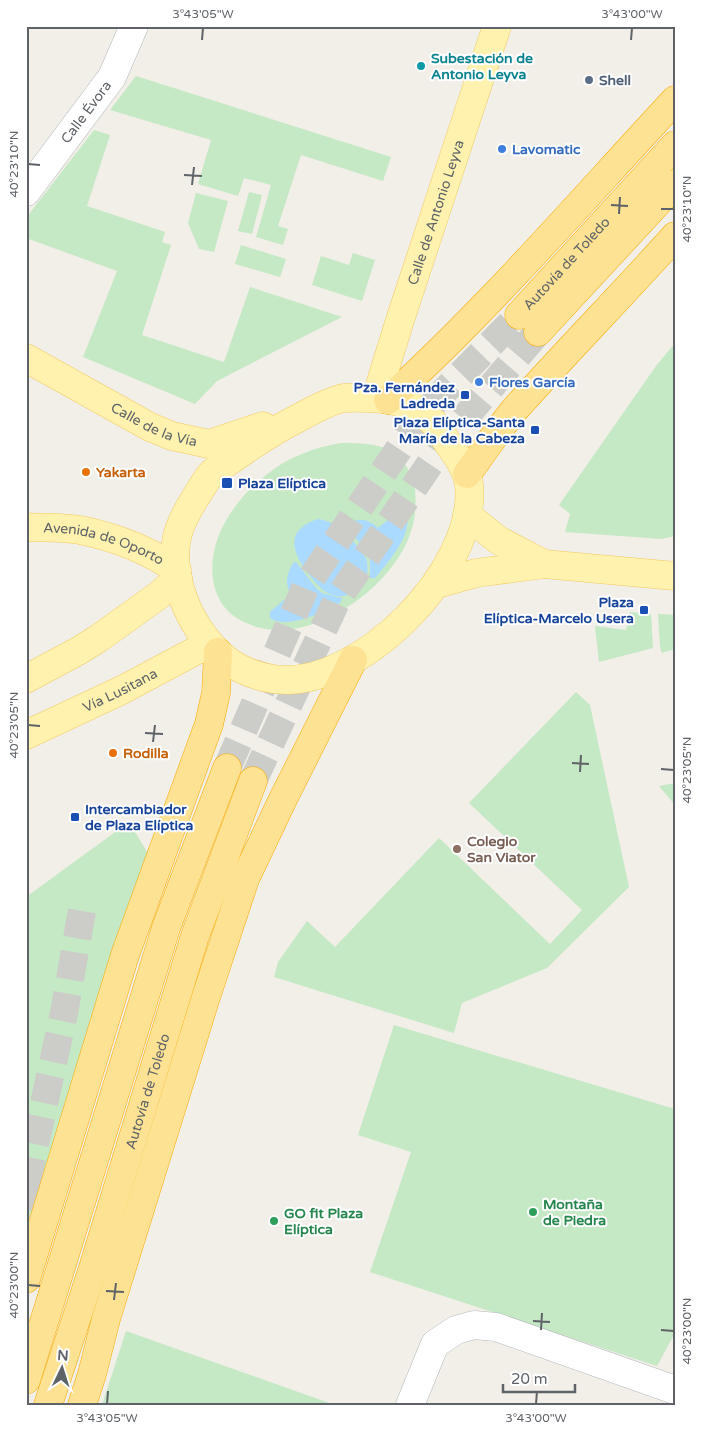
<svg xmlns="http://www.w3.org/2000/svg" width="701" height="1431" font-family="'Varela Round',sans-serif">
  <rect width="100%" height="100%" fill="#f1efe8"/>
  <path fill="#c5e8c5" d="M 136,76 L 391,157 L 383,181 L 301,155 L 278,226 L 288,229 L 283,245 L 256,237 L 271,185 L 244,178 L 238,196 L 198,184 L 211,140 L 110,110 Z
    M 94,130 L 110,135 L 87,206 L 165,232 L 162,242 L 171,245 L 142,335 L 224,362 L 250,287 L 342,317 L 217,381 L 195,404 L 83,357 L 117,271 L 26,238 L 26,218 Z
    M 249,192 L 262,195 L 252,234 L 238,231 Z
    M 196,193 L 228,201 L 214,252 L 199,249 L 188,223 Z
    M 241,245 L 286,259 L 280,277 L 235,264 Z
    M 353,253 L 375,260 L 362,301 L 312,285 L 321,256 L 349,265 Z
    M 675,343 L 675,536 L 662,539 L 565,532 L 570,514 L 559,505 L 656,366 Z
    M 341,443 C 353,443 367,443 378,446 C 398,452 413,469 415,490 C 416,504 416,517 411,531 C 395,585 315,644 257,627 C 235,620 220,609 214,585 C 205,542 233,501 266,475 C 288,457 313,448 341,443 Z
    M 630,612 L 651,614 L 653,648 L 599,662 L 595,626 L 626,630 Z
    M 658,614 L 675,615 L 675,649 L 662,653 L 660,647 Z
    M 576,692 L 590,705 L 629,887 L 547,968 L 462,1003 L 454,1033 L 274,977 L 278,962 L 307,921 L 335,947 L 439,838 L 550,944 L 582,910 L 469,803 Z
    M 675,783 L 675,805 L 659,786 Z
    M 129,822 L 149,855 L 26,1246 L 26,897 Z
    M 394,1025 L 675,1109 L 675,1333 L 657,1366 L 370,1272 L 411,1152 L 358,1135 Z
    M 126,1331 L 335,1405 L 102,1405 Z"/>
  <path fill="#aadaff" d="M 398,512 L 406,514 C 414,533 387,564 375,578 L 370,578 L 370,558 L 346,524 C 357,518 369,518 378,528 Z
    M 318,519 C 340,522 354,541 366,558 C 369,568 368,578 360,586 C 338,608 321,591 307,572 C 290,549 287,529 318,519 Z
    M 294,562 L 296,562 L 316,588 L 322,593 L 342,598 L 340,603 C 324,612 286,630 270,618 L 270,612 L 291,594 C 284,583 287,573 294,562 Z"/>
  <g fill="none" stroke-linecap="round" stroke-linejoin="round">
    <path stroke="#ccccc8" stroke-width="28" stroke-dasharray="28 14" stroke-linecap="butt" d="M 26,1185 L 64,1013 L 82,911
      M 26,1252 L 28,1180"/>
    <path stroke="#ccccc8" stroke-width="28" stroke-dasharray="28 14" stroke-linecap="butt" d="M 227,768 L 306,586 L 424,412 L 519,315
      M 253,781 L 337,600 L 449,436 L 538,332"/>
    <defs>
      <g id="minor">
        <path id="s1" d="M 26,192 L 112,77 L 134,26"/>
        <path d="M 410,1405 L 435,1344 L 456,1330 L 474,1325 L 496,1327 L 675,1390"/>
      </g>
      <g id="major">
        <path id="s2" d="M 26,358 L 150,427 L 172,436 L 209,444 L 263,426"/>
        <path d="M 343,398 C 374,397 408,397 431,420 C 438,426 442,434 447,442 C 456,454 467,469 469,485 C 478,569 358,692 273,679 C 238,673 217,657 198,628 C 183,605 172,572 176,543 C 178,526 188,509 197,495 C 202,488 206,479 212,473 C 218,468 225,464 231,460 C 249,447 267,435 287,424 C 305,415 323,403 343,398 Z"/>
        <path id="s3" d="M 376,398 L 400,320 L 497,26"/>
        <path d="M 467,515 L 498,540 L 544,564"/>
        <path id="s4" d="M 26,527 C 44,528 63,527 80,530 C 114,537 149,550 177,570"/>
        <path d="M 437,584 L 476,573 L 544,564 L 675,576"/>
        <path d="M 26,679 L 80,650 L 99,638 L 159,595 L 178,578"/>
        <path id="s5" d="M 26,735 L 122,690 L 197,650 L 212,646"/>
      </g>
      <g id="highway">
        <path id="s6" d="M 519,315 L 675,145"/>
        <path d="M 538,332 L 675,184"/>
        <path d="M 388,400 C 490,307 581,201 675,100"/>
        <path d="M 467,474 C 483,452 499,428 517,407 C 569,349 623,294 675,236"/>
        <path d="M 26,1279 L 125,955 L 209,724 L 216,693 L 218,652"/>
        <path d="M 26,1380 L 166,928 L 227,768"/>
        <path id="s7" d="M 48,1405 L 93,1268 L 195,936 L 253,781"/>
        <path d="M 82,1405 L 92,1374 L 106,1319 L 206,997 L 245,879 L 283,799 L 353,660"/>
      </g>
    </defs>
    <use href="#minor" stroke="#b5b8bc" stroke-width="29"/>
    <use href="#major" stroke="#f2c960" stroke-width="29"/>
    <use href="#highway" stroke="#f9ab00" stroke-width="29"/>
    <use href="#minor" stroke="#fff" stroke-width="28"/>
    <use href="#major" stroke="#fff2af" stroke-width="28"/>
    <use href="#highway" stroke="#fde293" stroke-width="28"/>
  </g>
  <path fill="none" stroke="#5f6368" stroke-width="2" d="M 202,40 L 203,28M 631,40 L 632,28M 28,164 L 40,165M 184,175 L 202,176M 192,185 L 194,167M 611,205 L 628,206M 661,209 L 674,209M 619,214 L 620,197M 28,725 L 40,726M 145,733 L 163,734M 153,742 L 155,725M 572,763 L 589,764M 661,769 L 674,770M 580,772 L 581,755M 28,1285 L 40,1286M 106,1291 L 124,1292M 114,1300 L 116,1283M 533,1321 L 550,1322M 541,1330 L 542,1313M 661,1330 L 674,1331M 107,1404 L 108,1391M 536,1404 L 537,1391"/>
  <circle fill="#0f9aa8" stroke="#fff" stroke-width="2" cx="421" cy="66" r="5"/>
  <circle fill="#5c6f8a" stroke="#fff" stroke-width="2" cx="589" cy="80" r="5"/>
  <g fill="#3f7fe0" stroke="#fff" stroke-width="2">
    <circle cx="502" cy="149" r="5"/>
    <circle cx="479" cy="382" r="5"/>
  </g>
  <g fill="#1a4fb4" stroke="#fff" stroke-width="2">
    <rect x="460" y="390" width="10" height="10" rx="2.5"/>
    <rect x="530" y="425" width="10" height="10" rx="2.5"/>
    <rect x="221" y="477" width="12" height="12" rx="2.5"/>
    <rect x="639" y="605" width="10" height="10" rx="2.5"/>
    <rect x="70" y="812" width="10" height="10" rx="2.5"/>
  </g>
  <g fill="#e8710a" stroke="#fff" stroke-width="2">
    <circle cx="86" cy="472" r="5"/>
    <circle cx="113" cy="753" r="5"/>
  </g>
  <circle fill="#8d6e63" stroke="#fff" stroke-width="2" cx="457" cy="849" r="5"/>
  <g fill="#2e9e5b" stroke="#fff" stroke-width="2">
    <circle cx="533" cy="1212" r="5"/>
    <circle cx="274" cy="1221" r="5"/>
  </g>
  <g text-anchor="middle" stroke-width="4" stroke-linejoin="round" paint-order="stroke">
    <g font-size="14" font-weight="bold" fill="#0d838f" stroke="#fff" text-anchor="start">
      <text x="431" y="63">Subestación de<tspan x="431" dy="16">Antonio Leyva</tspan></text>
    </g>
    <g font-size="14" font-weight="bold" fill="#4e5e75" stroke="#fff" text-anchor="start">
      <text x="599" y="85">Shell</text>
    </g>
    <g font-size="14" fill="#5f6368" stroke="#fff">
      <text dy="5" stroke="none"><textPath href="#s1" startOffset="100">Calle Évora</textPath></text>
      <text dy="5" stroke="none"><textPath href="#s3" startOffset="195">Calle de Antonio Leyva</textPath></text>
      <text dy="5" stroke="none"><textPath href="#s6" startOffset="70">Autovía de Toledo</textPath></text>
      <text dy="5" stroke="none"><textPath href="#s2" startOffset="145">Calle de la Vía</textPath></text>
      <text dy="5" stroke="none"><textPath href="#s4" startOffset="80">Avenida de Oporto</textPath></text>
      <text dy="5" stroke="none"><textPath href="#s5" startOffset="104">Vía Lusitana</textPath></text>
      <text dy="5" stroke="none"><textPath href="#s7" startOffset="329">Autovía de Toledo</textPath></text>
    </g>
    <g font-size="14" font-weight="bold" fill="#366cbe" stroke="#fff" text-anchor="start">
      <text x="512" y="154">Lavomatic</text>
      <text x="489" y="387">Flores García</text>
    </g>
    <g font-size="14" font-weight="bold" fill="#164399" stroke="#fff" text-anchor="end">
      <text x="455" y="392">Pza. Fernández<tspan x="455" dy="16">Ladreda</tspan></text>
      <text x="525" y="427">Plaza Elíptica-Santa<tspan x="525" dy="16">María de la Cabeza</tspan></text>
      <text x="238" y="488" text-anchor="start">Plaza Elíptica</text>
      <text x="634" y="607">Plaza<tspan x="634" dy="16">Elíptica-Marcelo Usera</tspan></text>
      <text x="85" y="814" text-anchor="start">Intercambiador<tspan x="85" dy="16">de Plaza Elíptica</tspan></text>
    </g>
    <g font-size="14" font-weight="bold" fill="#c56008" stroke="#fff" text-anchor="start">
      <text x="96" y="477">Yakarta</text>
      <text x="123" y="758">Rodilla</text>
    </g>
    <g font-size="14" font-weight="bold" fill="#785e54" stroke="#fff" text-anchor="start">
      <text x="467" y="846">Colegio<tspan x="467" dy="16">San Viator</tspan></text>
    </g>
    <g font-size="14" font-weight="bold" fill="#27864d" stroke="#fff" text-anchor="start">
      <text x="543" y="1209">Montaña<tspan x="543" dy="16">de Piedra</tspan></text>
      <text x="284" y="1218">GO fit Plaza<tspan x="284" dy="16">Elíptica</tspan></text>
    </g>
  </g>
  <rect width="701" height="1431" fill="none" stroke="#ffffff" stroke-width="55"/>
  <g transform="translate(62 1368) rotate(4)" stroke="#ffffff" stroke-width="4" paint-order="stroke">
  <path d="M0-4L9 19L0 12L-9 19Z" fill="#5f6368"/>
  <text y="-8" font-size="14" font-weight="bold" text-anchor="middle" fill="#5f6368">N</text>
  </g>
  <path d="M503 1384v8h72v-8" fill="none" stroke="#5f6368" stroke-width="2.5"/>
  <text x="511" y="1384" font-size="15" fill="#5f6368" stroke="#ffffff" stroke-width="4" paint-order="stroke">20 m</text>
  <rect x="28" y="28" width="646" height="1376" fill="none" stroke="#5f6368" stroke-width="2"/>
  <g font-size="12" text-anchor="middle" fill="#5f6368">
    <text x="203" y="18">3°43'05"W</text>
    <text x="632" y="18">3°43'00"W</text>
    <text transform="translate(14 164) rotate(-90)" y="4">40°23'10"N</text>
    <text transform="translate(687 209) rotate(-90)" y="4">40°23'10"N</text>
    <text transform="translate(14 725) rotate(-90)" y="4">40°23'05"N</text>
    <text transform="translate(687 770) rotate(-90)" y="4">40°23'05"N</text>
    <text transform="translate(14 1285) rotate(-90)" y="4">40°23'00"N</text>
    <text transform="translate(687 1331) rotate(-90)" y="4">40°23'00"N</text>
    <text x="107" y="1422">3°43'05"W</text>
    <text x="536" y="1422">3°43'00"W</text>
  </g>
</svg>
